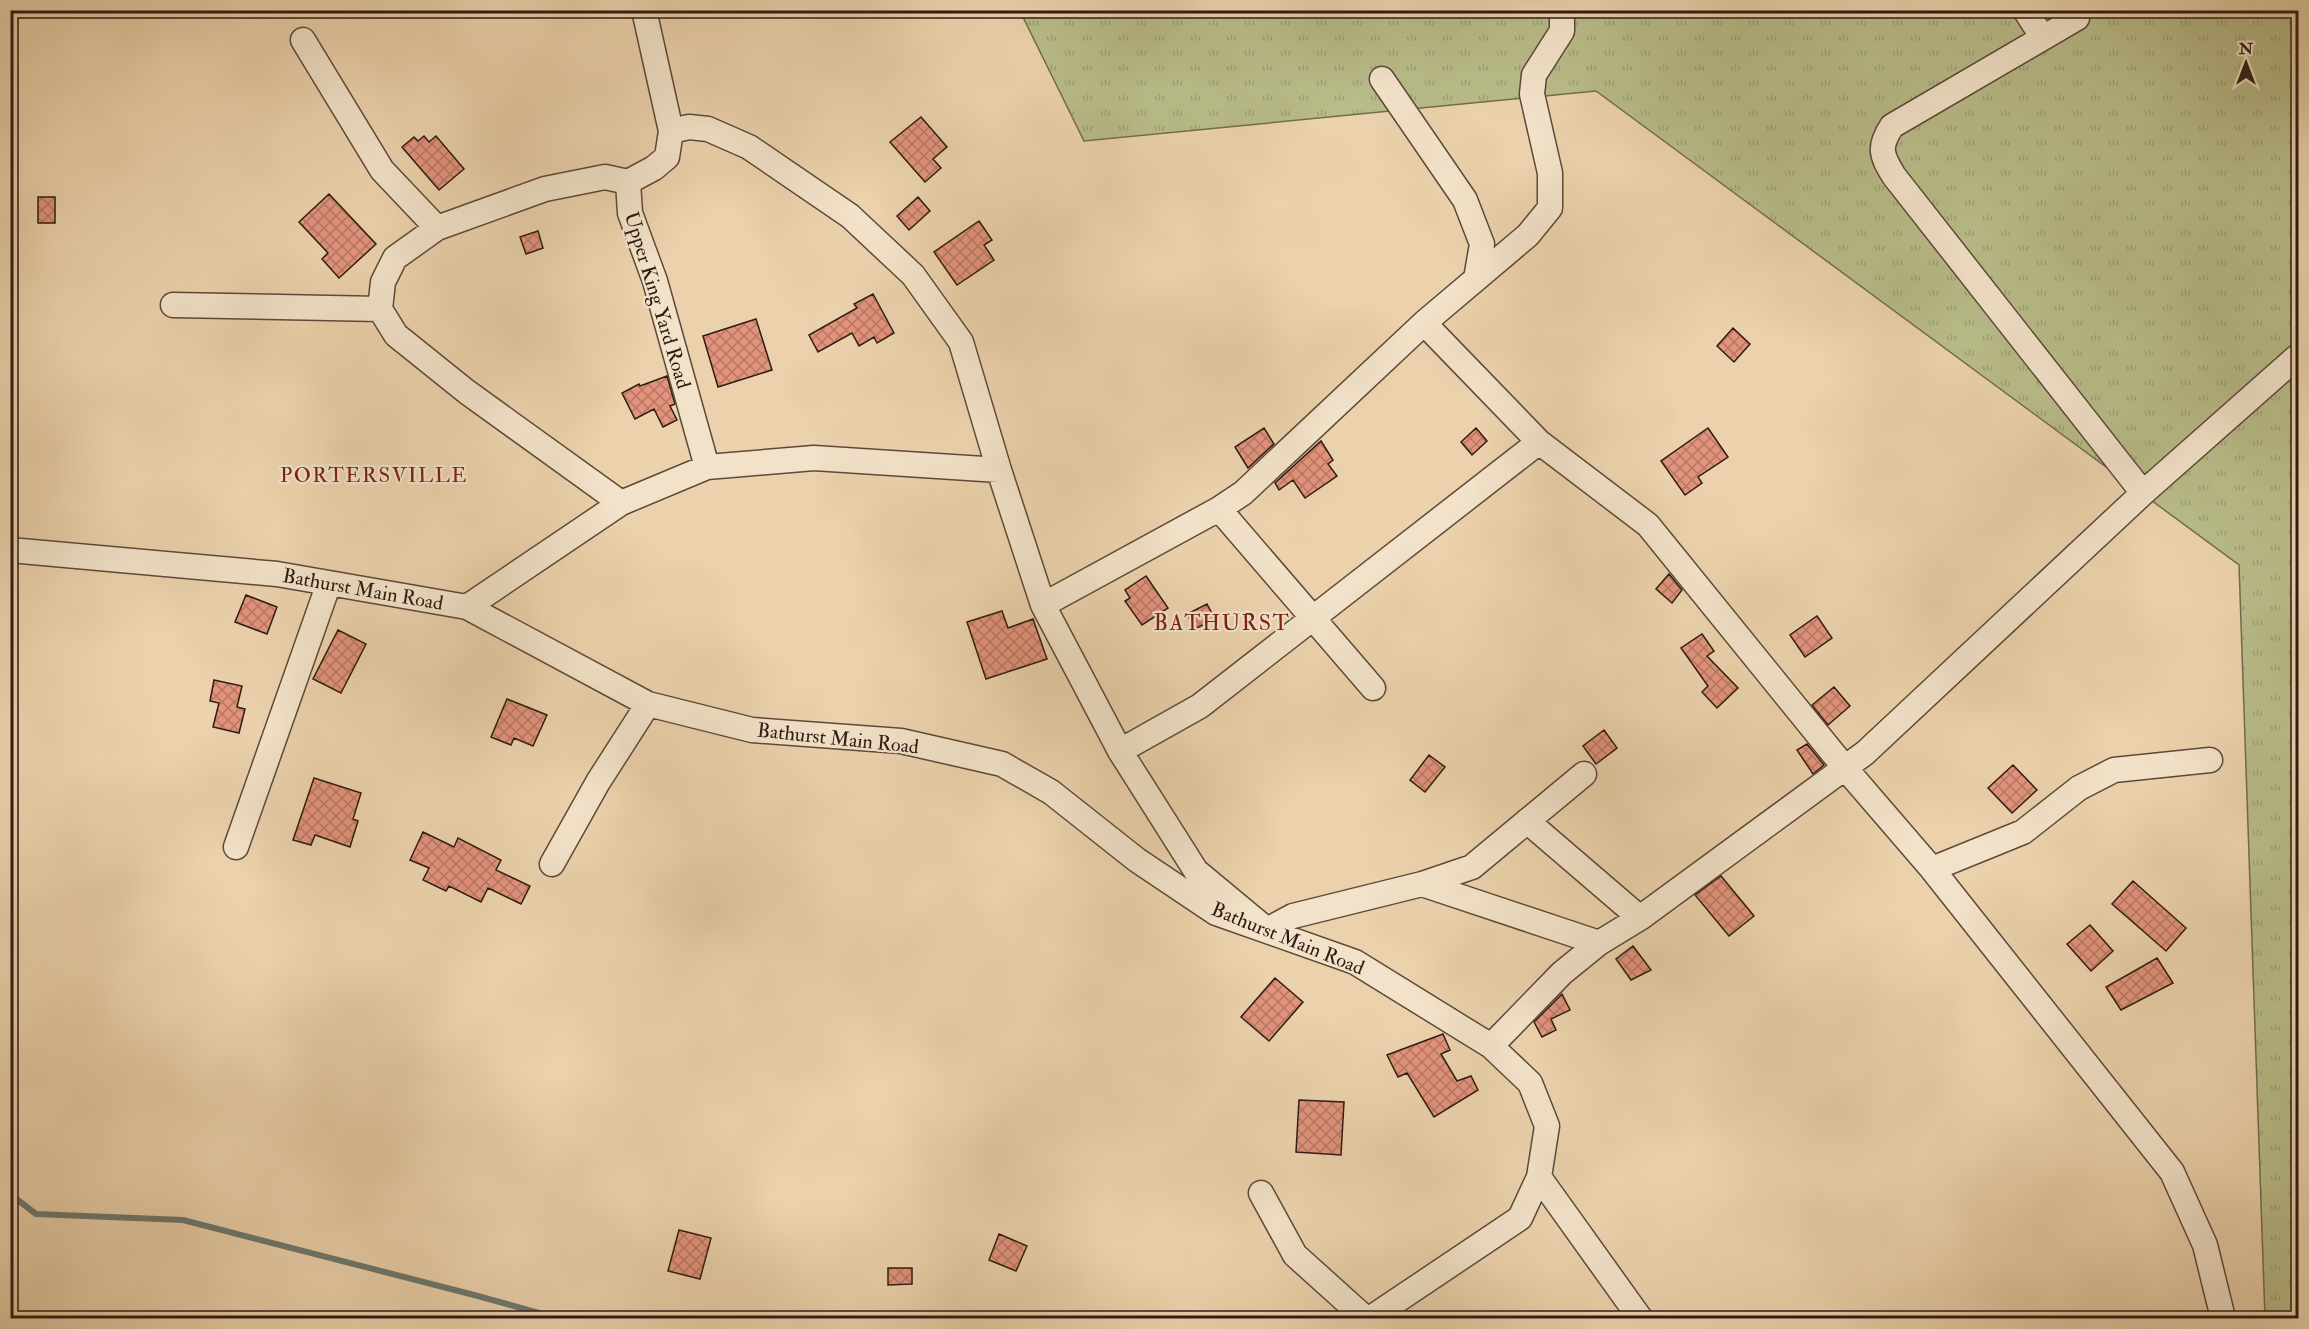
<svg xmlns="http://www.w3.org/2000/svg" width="2309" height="1329" font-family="'IM FELL Double Pica',serif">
  <defs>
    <pattern id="grass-tufts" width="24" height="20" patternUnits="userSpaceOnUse" patternTransform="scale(1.5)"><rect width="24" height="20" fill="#b8bc89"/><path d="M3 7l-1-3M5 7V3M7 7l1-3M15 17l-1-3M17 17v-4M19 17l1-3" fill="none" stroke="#9ea175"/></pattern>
    <pattern id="building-cross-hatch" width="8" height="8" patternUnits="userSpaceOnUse" patternTransform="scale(1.5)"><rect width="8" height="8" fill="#e2937c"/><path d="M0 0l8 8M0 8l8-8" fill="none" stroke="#b87764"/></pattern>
  </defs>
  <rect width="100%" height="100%" fill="#ebd2ac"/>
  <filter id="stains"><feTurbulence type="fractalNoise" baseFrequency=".00333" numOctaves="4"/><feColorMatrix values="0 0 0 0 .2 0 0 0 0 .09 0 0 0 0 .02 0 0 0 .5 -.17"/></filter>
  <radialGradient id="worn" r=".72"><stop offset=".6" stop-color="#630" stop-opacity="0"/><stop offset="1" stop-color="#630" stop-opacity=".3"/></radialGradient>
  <path fill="url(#grass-tufts)" stroke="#736c4e" stroke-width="1.5" d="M 1020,11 L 2298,11 L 2298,1318 L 2265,1318 L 2239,565 L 1596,91 L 1084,141 Z"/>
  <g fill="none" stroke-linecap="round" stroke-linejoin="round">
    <path stroke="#6e796f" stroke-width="6" d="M 10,1194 L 36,1214 L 183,1220 L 478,1296 L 557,1318"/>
  </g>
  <path fill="url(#building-cross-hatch)" stroke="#2e1b13" stroke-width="1.5" d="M 921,117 L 947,147 L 933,159 L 941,168 L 925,182 L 890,142 Z
    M 424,136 L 429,142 L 436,136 L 464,169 L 439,190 L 402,147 L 414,137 L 418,141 Z
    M 329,194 L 376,244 L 339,278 L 322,259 L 328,253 L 299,222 Z
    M 38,197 L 55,197 L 55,223 L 38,223 Z
    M 918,197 L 930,211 L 909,230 L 897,216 Z
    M 979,221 L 992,240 L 984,245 L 994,260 L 957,285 L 934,252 Z
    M 538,231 L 543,248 L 526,254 L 520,237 Z
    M 873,294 L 894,333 L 877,343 L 874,337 L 859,346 L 852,333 L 818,352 L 809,335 L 857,308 L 854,304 Z
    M 756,319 L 772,370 L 718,387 L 703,336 Z
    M 1733,328 L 1750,344 L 1734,362 L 1717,346 Z
    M 667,376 L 675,404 L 670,406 L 677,420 L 663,427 L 654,409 L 635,419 L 622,393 L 639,384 L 640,386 Z
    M 1264,428 L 1274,444 L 1248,468 L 1235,447 Z
    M 1476,428 L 1487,441 L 1472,455 L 1461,442 Z
    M 1708,428 L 1728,457 L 1698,477 L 1702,483 L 1685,495 L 1661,461 Z
    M 1321,441 L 1333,460 L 1328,464 L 1337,476 L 1305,498 L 1293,480 L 1279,490 L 1275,483 Z
    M 1669,574 L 1682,590 L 1672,603 L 1656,589 Z
    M 1146,576 L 1168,608 L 1142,625 L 1125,601 L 1130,598 L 1125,590 Z
    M 246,595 L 277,607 L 267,634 L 235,622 Z
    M 1207,604 L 1215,619 L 1195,629 L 1187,614 Z
    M 1002,611 L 1008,628 L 1033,619 L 1047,659 L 986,679 L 967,622 Z
    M 1817,616 L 1832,638 L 1805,657 L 1790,635 Z
    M 338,630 L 366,644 L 341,693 L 313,679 Z
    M 1702,634 L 1714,651 L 1707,656 L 1738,688 L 1717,708 L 1702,692 L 1708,686 L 1681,648 Z
    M 214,680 L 242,686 L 237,707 L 245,709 L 239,733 L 213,727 L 219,703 L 210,701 Z
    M 1834,687 L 1850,706 L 1828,725 L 1812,705 Z
    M 507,699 L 547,715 L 533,746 L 514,738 L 511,745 L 491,737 Z
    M 1604,730 L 1617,748 L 1596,764 L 1583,746 Z
    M 1807,744 L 1824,765 L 1813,774 L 1797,750 Z
    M 1429,755 L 1445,767 L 1425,792 L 1410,780 Z
    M 2013,765 L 2037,790 L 2012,813 L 1988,788 Z
    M 314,778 L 361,793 L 353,819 L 358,821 L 350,847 L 315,835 L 311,845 L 293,840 Z
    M 423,832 L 454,847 L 458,838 L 501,860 L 496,870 L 530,886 L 521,904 L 488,888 L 481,902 L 449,886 L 446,891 L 423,880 L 429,868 L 410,860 Z
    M 1721,876 L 1754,916 L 1729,936 L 1695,895 Z
    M 2133,881 L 2186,928 L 2166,951 L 2112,904 Z
    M 2090,925 L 2113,951 L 2091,971 L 2067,944 Z
    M 1633,946 L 1651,970 L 1631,980 L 1616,959 Z
    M 2157,958 L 2173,983 L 2121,1010 L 2106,987 Z
    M 1275,978 L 1303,1002 L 1269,1041 L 1241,1017 Z
    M 1562,994 L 1570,1010 L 1551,1019 L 1556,1030 L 1542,1037 L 1534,1022 Z
    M 1443,1034 L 1450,1050 L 1441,1054 L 1457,1081 L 1471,1076 L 1478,1090 L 1434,1117 L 1407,1073 L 1398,1077 L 1387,1055 Z
    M 1299,1100 L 1344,1102 L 1341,1155 L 1296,1152 Z
    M 679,1230 L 711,1238 L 700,1279 L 668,1271 Z
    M 999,1234 L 1027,1246 L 1016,1271 L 989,1260 Z
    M 888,1268 L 912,1268 L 912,1284 L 888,1285 Z"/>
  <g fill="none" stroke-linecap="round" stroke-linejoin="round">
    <defs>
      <path id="minor" d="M 644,10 L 671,131 L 667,157 L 654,168 L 628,182 L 630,213 L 655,281 L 707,467
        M 2025,10 L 2043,38
        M 2077,18 L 1892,126 C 1878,147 1881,155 1894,176 L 2143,493
        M 303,40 L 382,170 L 437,228
        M 1382,79 L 1465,200 L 1482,244 L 1476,279
        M 671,131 L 689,127 L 708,129 L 749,147 L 850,216 L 913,275 L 961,342 L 999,470 L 1043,605 L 1120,751 L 1196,871 L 1267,930 L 1293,916 L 1422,884 L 1472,867 L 1584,774
        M 173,305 L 380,309
        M 1424,323 L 1539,442 L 1648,525 L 1845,768 L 1932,869 L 2172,1172 L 2205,1245 L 2223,1318
        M 621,503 L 467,392 L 396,335 L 380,309 L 383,282 L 395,258 L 437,228 L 545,189 L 605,177 L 628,182
        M 1219,509 L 1373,688
        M 10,550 L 277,574 L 467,607 L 648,704 L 752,730 L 901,741 L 1002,764 L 1051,792 L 1137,860 L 1216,913 L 1355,962 L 1491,1046 L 1530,1083 L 1547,1126 L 1539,1177 L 1520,1218 L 1371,1318
        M 1043,605 L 1219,509 L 1243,493 L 1424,323 L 1528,235 L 1550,208 L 1550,173 L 1532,94 L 1534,75 L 1562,31 L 1562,10
        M 467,607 L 621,503 L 707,467 L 814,458 L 999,470
        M 1120,751 L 1200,706 L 1539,442
        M 1527,821 L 1640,918
        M 236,847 L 329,583
        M 552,864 L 598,782 L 648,704
        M 1932,869 L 2023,832 L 2079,788 L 2114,770 L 2210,760
        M 1422,884 L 1599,943
        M 1491,1046 L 1562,973 L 1599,943 L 1640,918 L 1865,753 L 2143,493 L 2298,356
        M 1539,1177 L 1640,1318
        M 1261,1193 L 1295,1255 L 1365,1318"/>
    </defs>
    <use href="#minor" stroke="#5d4939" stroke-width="27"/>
    <use href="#minor" stroke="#f2e2c9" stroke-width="24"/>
  </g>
  <g text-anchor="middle" stroke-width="4.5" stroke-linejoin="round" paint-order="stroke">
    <g font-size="20" fill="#2e1b13" stroke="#f2e2c9">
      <text transform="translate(658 300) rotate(73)" y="7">Upper King Yard Road</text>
      <text transform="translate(363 589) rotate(10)" y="7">Bathurst Main Road</text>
      <text transform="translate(838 738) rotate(6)" y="7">Bathurst Main Road</text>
      <text transform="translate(1288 938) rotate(22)" y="7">Bathurst Main Road</text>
    </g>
    <g font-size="21" letter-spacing="1.5" fill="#7a1f14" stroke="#f2e2c9">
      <text x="374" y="482">PORTERSVILLE</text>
    </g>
    <g font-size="22" letter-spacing="1.5" fill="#7a1f14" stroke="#f2e2c9">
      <text x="1222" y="630">BATHURST</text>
    </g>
  </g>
  <rect width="2309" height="1329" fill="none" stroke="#ebd2ac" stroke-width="36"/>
  <rect x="12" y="12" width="2285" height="1305" fill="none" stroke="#2e1b13" stroke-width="3"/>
  <rect x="18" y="18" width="2273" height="1293" fill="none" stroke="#2e1b13" stroke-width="1.5"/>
  <g transform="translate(2246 63)" stroke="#f2e2c9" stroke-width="4.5" paint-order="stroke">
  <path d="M0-4.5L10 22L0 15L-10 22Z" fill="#2e1b13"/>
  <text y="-9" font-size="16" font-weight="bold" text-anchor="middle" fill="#2e1b13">N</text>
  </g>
  <rect width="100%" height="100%" filter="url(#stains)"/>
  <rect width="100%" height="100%" fill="url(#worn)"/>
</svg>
